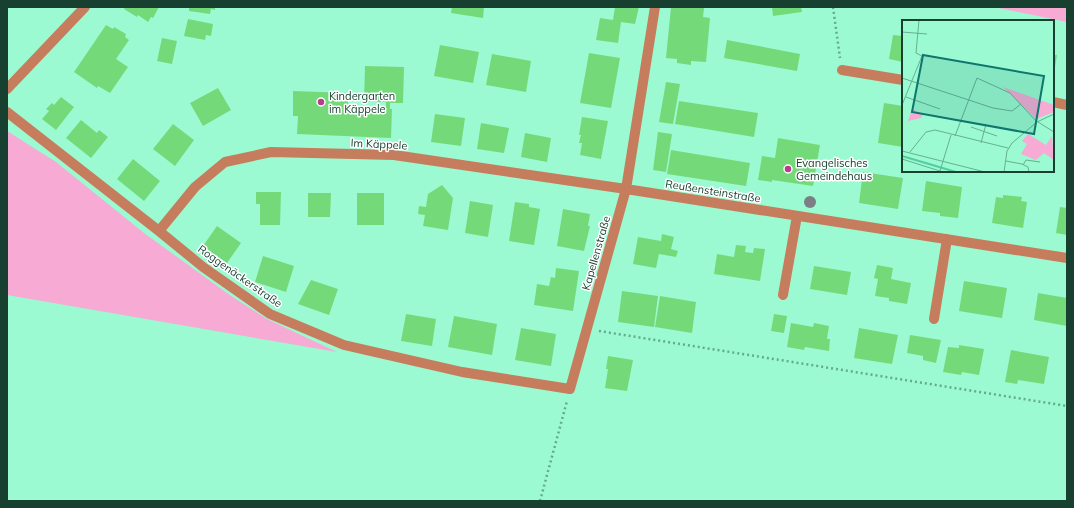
<svg xmlns="http://www.w3.org/2000/svg" width="1074" height="508" font-family="Mulish,sans-serif">
  <rect width="100%" height="100%" fill="#9bfad1"/>
  <path fill="#f6aad4" d="M 994,7 L 1067,7 L 1067,22 Z
    M 7,131 L 56,162 L 144,233 L 231,296 L 267,319 L 337,352 L 7,295 Z"/>
  <path fill="#74da79" d="M 125,7 L 159,7 L 153,18 L 151,17 L 148,22 L 138,15 L 137,17 L 124,9 Z
    M 189,7 L 215,7 L 215,10 L 211,9 L 210,14 L 189,11 Z
    M 452,7 L 484,7 L 483,18 L 451,13 Z
    M 615,7 L 639,7 L 635,24 L 621,22 L 618,43 L 596,40 L 600,18 L 613,20 Z
    M 671,7 L 704,8 L 703,17 L 710,18 L 706,62 L 691,61 L 691,65 L 677,63 L 677,59 L 666,58 Z
    M 772,7 L 801,7 L 802,12 L 773,16 Z
    M 188,19 L 213,24 L 211,36 L 206,35 L 205,40 L 184,36 Z
    M 106,25 L 113,29 L 114,27 L 126,34 L 125,37 L 129,40 L 116,59 L 128,67 L 110,93 L 98,86 L 97,88 L 74,72 Z
    M 893,35 L 903,36 L 903,62 L 889,59 Z
    M 162,38 L 177,41 L 172,64 L 157,61 Z
    M 727,40 L 800,54 L 797,71 L 724,58 Z
    M 440,45 L 479,52 L 473,83 L 434,76 Z
    M 589,53 L 620,58 L 611,108 L 580,103 Z
    M 492,54 L 531,61 L 526,92 L 486,85 Z
    M 1053,55 L 1057,55 L 1054,73 L 1053,73 Z
    M 365,66 L 404,67 L 403,103 L 390,103 L 390,109 L 392,109 L 391,138 L 297,134 L 298,116 L 293,116 L 293,91 L 348,93 L 348,107 L 386,108 L 386,102 L 364,102 Z
    M 666,82 L 680,84 L 673,124 L 659,122 Z
    M 218,88 L 231,110 L 203,126 L 190,103 Z
    M 61,97 L 74,107 L 56,130 L 42,119 L 49,111 L 46,109 L 52,103 L 54,105 Z
    M 679,101 L 758,113 L 754,137 L 675,124 Z
    M 884,103 L 903,106 L 903,147 L 878,143 Z
    M 435,114 L 465,118 L 461,146 L 431,142 Z
    M 582,117 L 608,121 L 601,159 L 580,155 L 582,143 L 579,143 L 581,135 L 579,135 Z
    M 81,120 L 97,133 L 99,130 L 108,137 L 91,158 L 66,138 Z
    M 481,123 L 509,128 L 504,153 L 477,149 Z
    M 173,124 L 194,140 L 175,166 L 153,149 Z
    M 658,132 L 672,134 L 666,172 L 653,170 Z
    M 525,133 L 551,138 L 547,162 L 521,157 Z
    M 778,138 L 820,145 L 813,186 L 772,180 L 772,182 L 758,180 L 762,156 L 775,158 Z
    M 671,150 L 750,163 L 746,186 L 667,174 Z
    M 133,159 L 160,181 L 144,201 L 117,179 Z
    M 863,172 L 903,178 L 898,209 L 859,203 Z
    M 926,181 L 962,187 L 958,218 L 940,216 L 940,213 L 922,211 Z
    M 442,185 L 453,198 L 448,230 L 423,226 L 425,215 L 418,214 L 419,206 L 426,207 L 428,194 Z
    M 256,192 L 281,192 L 280,225 L 260,225 L 260,204 L 256,204 Z
    M 308,193 L 331,193 L 330,217 L 308,217 Z
    M 357,193 L 384,193 L 384,225 L 357,225 Z
    M 1003,195 L 1022,197 L 1021,201 L 1027,202 L 1023,228 L 992,223 L 996,197 L 1003,198 Z
    M 470,201 L 493,205 L 488,237 L 465,233 Z
    M 515,202 L 529,204 L 529,207 L 540,209 L 534,245 L 509,241 Z
    M 1060,207 L 1067,208 L 1067,235 L 1056,233 Z
    M 563,209 L 590,214 L 588,226 L 590,226 L 584,251 L 557,246 Z
    M 217,226 L 241,243 L 227,263 L 203,246 Z
    M 662,234 L 674,237 L 671,249 L 678,251 L 676,257 L 659,254 L 656,268 L 633,264 L 638,237 L 661,241 Z
    M 736,245 L 746,246 L 745,252 L 753,253 L 754,248 L 765,249 L 760,281 L 714,274 L 717,254 L 734,257 Z
    M 263,256 L 294,266 L 286,292 L 255,282 Z
    M 877,265 L 893,268 L 891,279 L 911,283 L 907,304 L 889,301 L 889,298 L 875,296 L 878,279 L 874,278 Z
    M 814,266 L 851,272 L 847,295 L 810,289 Z
    M 556,268 L 579,271 L 573,311 L 534,305 L 537,284 L 549,286 L 551,277 L 555,278 Z
    M 311,280 L 338,289 L 329,315 L 298,304 Z
    M 964,281 L 1007,288 L 1002,318 L 959,311 Z
    M 622,291 L 658,296 L 654,327 L 618,322 Z
    M 1038,293 L 1067,298 L 1067,326 L 1034,320 Z
    M 660,296 L 696,302 L 692,333 L 655,327 Z
    M 406,314 L 436,319 L 432,346 L 401,341 Z
    M 774,314 L 787,316 L 784,333 L 771,331 Z
    M 454,316 L 497,324 L 492,355 L 448,347 Z
    M 791,323 L 813,327 L 814,323 L 829,326 L 827,339 L 830,339 L 829,351 L 805,347 L 804,350 L 787,347 Z
    M 521,328 L 556,334 L 551,366 L 515,360 Z
    M 859,328 L 898,335 L 892,364 L 854,358 Z
    M 910,335 L 941,340 L 936,363 L 923,360 L 923,356 L 907,353 Z
    M 959,345 L 984,349 L 979,375 L 962,372 L 961,375 L 943,372 L 948,347 L 959,348 Z
    M 1011,350 L 1049,357 L 1044,384 L 1018,380 L 1017,384 L 1005,382 Z
    M 608,356 L 633,360 L 627,391 L 605,388 L 608,369 L 606,369 Z"/>
  <g fill="none" stroke-linecap="round" stroke-linejoin="round">
    <path stroke="#63ab8d" stroke-width="2.5" stroke-dasharray="2 3" stroke-linecap="butt" d="M 833,7 L 840,58
      M 599,331 L 1067,406
      M 540,501 L 567,401"/>
    <path stroke="#c67d5d" stroke-width="10" d="M 842,70 L 903,80
      M 7,89 L 85,7
      M 1053,102 L 1067,105
      M 7,112 L 159,231 L 203,267 L 270,314 L 344,345 L 462,372 L 570,389 L 626,189 L 655,7
      M 159,231 L 195,187 L 225,162 L 271,152 L 394,155 L 626,189 L 1067,258
      M 783,295 L 797,216
      M 934,319 L 947,239"/>
  </g>
  <circle fill="#7b7e85" cx="810" cy="202" r="6"/>
  <g fill="#b83c8c" stroke="#fff" stroke-width="1.5">
    <circle cx="321" cy="102" r="4"/>
    <circle cx="788" cy="169" r="4"/>
  </g>
  <g text-anchor="middle" stroke-width="3" stroke-linejoin="round" paint-order="stroke">
    <g font-size="11" fill="#174030" stroke="#fff" text-anchor="start">
      <text x="329" y="100">Kindergarten<tspan x="329" dy="13">im Käppele</tspan></text>
      <text x="796" y="167">Evangelisches<tspan x="796" dy="13">Gemeindehaus</tspan></text>
    </g>
    <g font-size="11" fill="#174030" stroke="#fff">
      <text transform="translate(379 144) rotate(3)" y="4">Im Käppele</text>
      <text transform="translate(713 191) rotate(9)" y="4">Reußensteinstraße</text>
      <text transform="translate(596 253) rotate(-74)" y="4">Kapellenstraße</text>
      <text transform="translate(240 276) rotate(35)" y="4">Roggenäckerstraße</text>
    </g>
  </g>
  <g transform="translate(902 20)">
    <rect width="152" height="152" fill="#9bfad1"/>
    <path d="M 101,67 L 152,85 L 152,92 L 134,99 ZM 10,89 L 21,94 L 19,98 L 6,101 ZM 126,114 L 144,125 L 150,116 L 152,140 L 142,133 L 134,140 L 119,134 L 125,124 L 120,121 Z" fill="#f6aad4"/>
    <path fill="none" stroke="#51cfa0" stroke-width="2" d="M 0,136 L 54,152"/>
    <path fill="none" stroke="#66b091" stroke-width="1" d="M 0,12 L 25,14M 0,58 L 91,88 L 110,91 L 119,84M 4,77 L 38,89M 0,85 L 20,36 L 14,33 L 17,0 L 14,0M 136,102 L 152,112M 69,107 L 95,116M 53,116 L 75,58 L 108,73 L 135,102M 79,123 L 84,104M 0,131 L 83,152M 8,132 L 24,112 L 33,110 L 106,128M 0,139 L 41,152M 104,141 L 120,144 L 126,147 L 127,152M 121,145 L 124,140 L 138,142M 38,151 L 49,115M 102,152 L 105,131 L 110,123 L 135,102 L 152,94"/>
    <path fill="#0f766e" fill-opacity="0.15" stroke="#0f766e" stroke-width="2" d="M 21,35 L 142,56 L 132,114 L 10,92 Z"/>
    <rect width="152" height="152" fill="none" stroke="#174030" stroke-width="2"/>
  </g>
  <rect width="1074" height="508" fill="none" stroke="#174030" stroke-width="16"/>
</svg>
